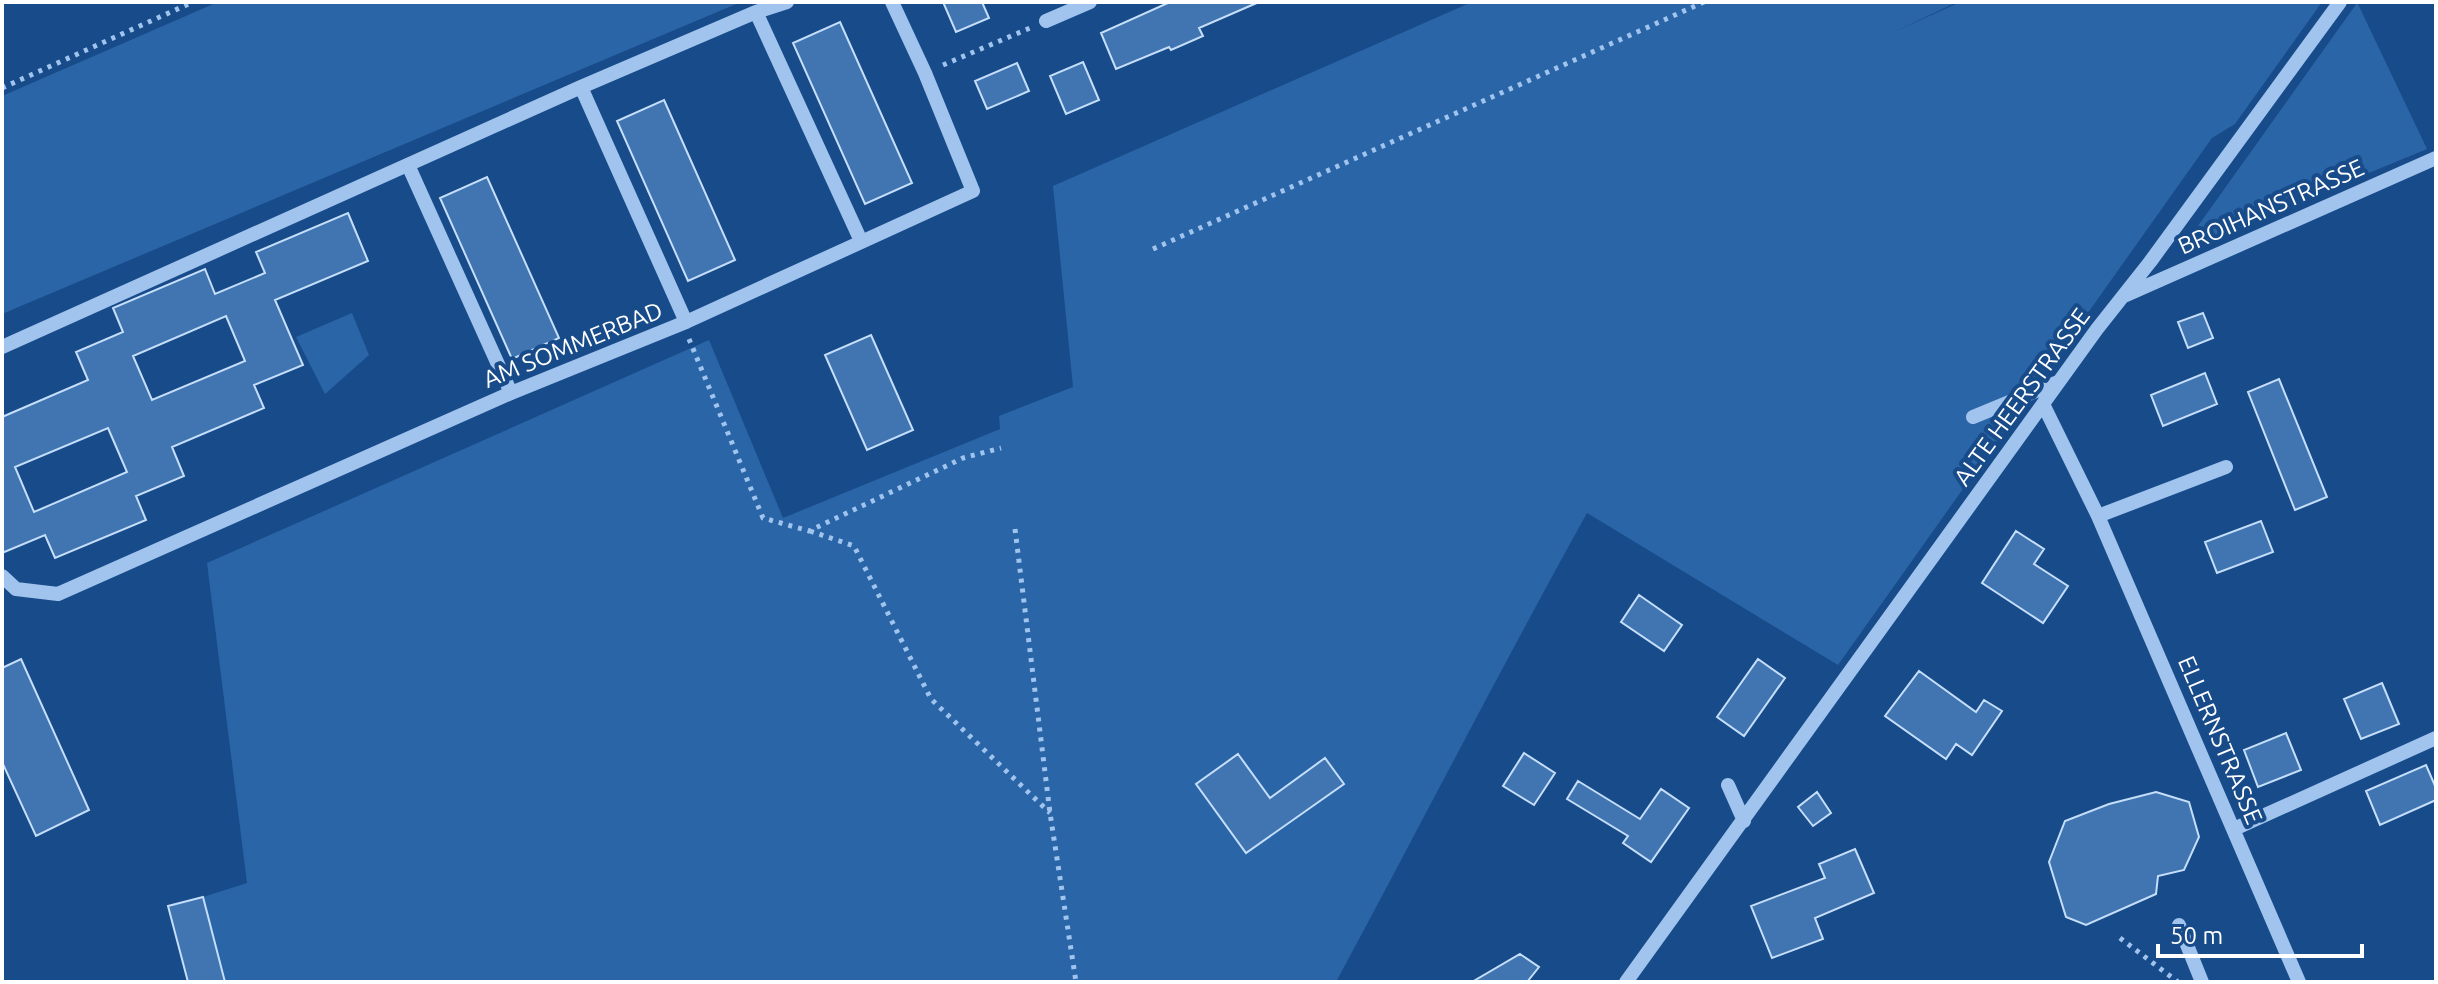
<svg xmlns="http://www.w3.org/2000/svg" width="2438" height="984" font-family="Ubuntu,sans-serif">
  <rect width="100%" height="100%" fill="#184b89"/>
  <path fill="#2a65a7" d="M 218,2 L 741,2 L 2,314 L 2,96 Z
    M 1472,2 L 1957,2 L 1892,33 L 1960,2 L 2322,2 L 2235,124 L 2212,138 L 1838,665 L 1587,513 C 1501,668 1420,826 1336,982 L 225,982 L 203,897 L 247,883 L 207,563 L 709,340 L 783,518 L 1000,429 L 999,416 L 1073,387 L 1053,186 Z
    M 2357,2 L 2427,149 L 2180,251 L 2357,3 Z
    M 352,313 L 369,355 L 325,394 L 296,337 Z"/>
  <path fill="#4075b2" stroke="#c5defa" stroke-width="2" fill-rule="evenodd" d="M 943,2 L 982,2 L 989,18 L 956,32 Z
    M 1170,2 L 1259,2 L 1199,28 L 1203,36 L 1171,50 L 1169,47 L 1116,69 L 1101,33 Z
    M 840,22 L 912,183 L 865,204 L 793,43 Z
    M 1083,62 L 1099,100 L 1066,114 L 1050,76 Z
    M 1017,63 L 1029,91 L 987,109 L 975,81 Z
    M 664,100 L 735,260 L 688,281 L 617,121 Z
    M 487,177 L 559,338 L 512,359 L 440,198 Z
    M 348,213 L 368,261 L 275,300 L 303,365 L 254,385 L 264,408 L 172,447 L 184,476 L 136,496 L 146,520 L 55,558 L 45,535 L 2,553 L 2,417 L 88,380 L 76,352 L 123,332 L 113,308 L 205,269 L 215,294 L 265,273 L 256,252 ZM 226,316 L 245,361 L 152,400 L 133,356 ZM 108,428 L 127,472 L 34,512 L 15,467 Z
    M 2203,313 L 2213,338 L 2188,348 L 2178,322 Z
    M 871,335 L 913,430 L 867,450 L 825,355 Z
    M 2205,373 L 2217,404 L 2163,426 L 2151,395 Z
    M 2279,379 L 2327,497 L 2295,510 L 2248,392 Z
    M 2261,521 L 2273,552 L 2217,573 L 2205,542 Z
    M 2016,531 L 2044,549 L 2034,564 L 2068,586 L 2043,623 L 1982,583 Z
    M 1639,595 L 1682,625 L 1664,651 L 1621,622 Z
    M 21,659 L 89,810 L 36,836 L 2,762 L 2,668 Z
    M 1758,659 L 1785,678 L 1744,736 L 1717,717 Z
    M 1919,671 L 1976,712 L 1984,700 L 2002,711 L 1972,755 L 1956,744 L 1946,759 L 1885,716 Z
    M 2382,683 L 2399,724 L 2361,739 L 2344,699 Z
    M 2286,733 L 2301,770 L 2258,787 L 2244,750 Z
    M 1524,753 L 1555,773 L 1534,805 L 1503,786 Z
    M 1238,754 L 1270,798 L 1325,758 L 1344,784 L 1246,853 L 1196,784 Z
    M 2426,765 L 2436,788 L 2436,800 L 2380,825 L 2366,791 Z
    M 1578,781 L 1640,819 L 1661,789 L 1689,808 L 1651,862 L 1623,843 L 1628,836 L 1567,799 Z
    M 1817,792 L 1831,813 L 1813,826 L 1798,807 Z
    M 2156,792 L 2189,802 L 2199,837 L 2184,870 L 2158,876 L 2156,894 L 2086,925 L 2066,917 L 2049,862 L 2065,821 L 2109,804 Z
    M 1855,849 L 1874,893 L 1815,918 L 1823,939 L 1772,958 L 1751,906 L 1825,878 L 1819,864 Z
    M 203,897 L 225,982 L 188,982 L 168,906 Z
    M 1520,954 L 1539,967 L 1527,982 L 1472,982 Z"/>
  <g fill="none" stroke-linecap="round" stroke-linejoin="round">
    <path stroke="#a0c4ee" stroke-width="5" stroke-dasharray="4 6" stroke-linecap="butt" d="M 943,65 L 1030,28
      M 2,88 L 193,2
      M 1153,249 L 1704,2
      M 689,339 L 763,518 L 809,531 L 963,458 L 1001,448
      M 1015,529 L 1050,813 L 1076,982
      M 810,531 L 854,546 L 931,699 L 1050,813
      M 2120,938 L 2178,982"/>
    <path stroke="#a0c4ee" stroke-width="14" d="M 756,12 L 861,241
      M 1046,21 L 1090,2
      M 581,87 L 686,322
      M 408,165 L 511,393
      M 2126,295 L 2436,158
      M 2,347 L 581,87 L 756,12 L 787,2
      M 2043,404 L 2098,516 L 2299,982
      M 1973,417 L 2058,382
      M 2098,516 L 2226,467
      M 2,576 L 16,589 L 58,594 L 511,393 L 686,322 L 973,191 L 925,73 L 892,2
      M 1728,785 L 1744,821
      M 2234,829 L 2436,738
      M 2179,925 L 2202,982
      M 1626,982 L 2097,329 L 2150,262 L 2340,2"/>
  </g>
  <g text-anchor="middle" stroke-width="8" stroke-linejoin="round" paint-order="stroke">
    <g font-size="24" fill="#fff" stroke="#184b89">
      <text transform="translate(2271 207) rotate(-24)" y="8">BROIHANSTRASSE</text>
      <text transform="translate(573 345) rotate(-22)" y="8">AM SOMMERBAD</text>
      <text transform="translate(2022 397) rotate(-54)" y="8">ALTE HEERSTRASSE</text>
      <text transform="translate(2220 740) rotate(67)" y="8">ELLERNSTRASSE</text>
    </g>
  </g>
  <rect width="2438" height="984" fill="none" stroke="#ffffff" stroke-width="8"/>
  <path d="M2158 944v12h204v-12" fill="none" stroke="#ffffff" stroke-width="4"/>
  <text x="2170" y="944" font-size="24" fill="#ffffff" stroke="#184b89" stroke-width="6" paint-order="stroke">50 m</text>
</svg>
